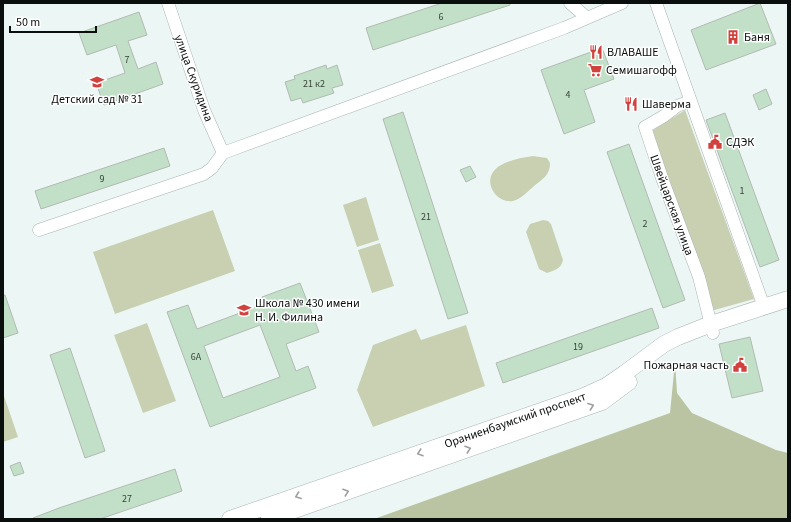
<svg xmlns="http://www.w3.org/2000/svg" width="791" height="522" font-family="'Source Sans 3',sans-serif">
  <rect width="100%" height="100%" fill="#ecf7f5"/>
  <path fill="#c8d0b1" d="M 685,110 L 754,299 L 711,311 L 702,275 L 652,131 Z
    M 533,156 L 547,158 L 550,163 C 550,176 542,179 533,187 C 527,192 521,199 513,201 C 498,204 484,185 493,172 C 501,161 520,158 533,156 Z
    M 366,197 L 379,240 L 357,247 L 343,205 Z
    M 213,210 L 235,271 L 115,314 L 93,252 Z
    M 543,220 L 548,221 L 551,224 L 563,260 C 561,269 555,270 547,273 L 539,269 L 526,232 L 530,224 Z
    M 380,243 L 394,286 L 372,293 L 358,250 Z
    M 147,323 L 176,401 L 143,413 L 114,335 Z
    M 466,325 L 485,386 L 373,427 L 357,390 L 373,345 L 416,329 L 421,340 Z
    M 3,393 L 18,437 L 3,442 Z"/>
  <path fill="#bbc4a2" d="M 675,362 L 677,393 L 692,413 L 776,450 L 788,453 L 788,519 L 374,519 L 670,413 Z"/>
  <path fill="#c2e0c7" stroke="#b2bab3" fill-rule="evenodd" d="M 442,3 L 510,3 L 510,5 L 373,50 L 366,28 Z
    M 760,3 L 776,44 L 706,70 L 691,30 Z
    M 139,12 L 147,35 L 128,41 L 138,69 L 156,62 L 163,84 L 104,105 L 96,83 L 125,73 L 116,45 L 87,55 L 79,33 Z
    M 602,48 L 614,79 L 584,90 L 595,122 L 564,134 L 541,70 Z
    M 326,65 L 327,69 L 337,65 L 343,85 L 332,88 L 334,93 L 303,103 L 301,98 L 291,101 L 285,82 L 295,79 L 294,76 Z
    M 766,89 L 772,104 L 759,110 L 753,95 Z
    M 403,112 L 468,313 L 448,319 L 383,119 Z
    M 725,113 L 779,260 L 760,267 L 706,120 Z
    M 629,144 L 685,300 L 663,308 L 607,152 Z
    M 164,148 L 170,166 L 41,209 L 35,191 Z
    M 470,166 L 476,177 L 466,182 L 460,170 Z
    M 300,283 L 319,332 L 286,344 L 296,371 L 308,366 L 316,388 L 210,427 L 167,312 L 188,305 L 197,329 L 264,304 L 262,297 ZM 260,325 L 280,377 L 223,398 L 204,346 Z
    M 3,295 L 5,295 L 18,333 L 3,338 Z
    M 652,308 L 659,328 L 503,383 L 496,363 Z
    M 750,337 L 763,391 L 732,398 L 719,344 Z
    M 70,348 L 105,451 L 85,458 L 50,355 Z
    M 20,462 L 24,473 L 14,476 L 10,466 Z
    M 175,469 L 182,491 L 100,519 L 33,519 L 33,518 L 59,508 Z"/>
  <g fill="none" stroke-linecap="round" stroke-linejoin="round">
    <defs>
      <path id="minor" d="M 168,3 L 204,110 L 223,153
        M 570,3 L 586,17
        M 656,3 L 764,307
        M 690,101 L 677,106 L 664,116 L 645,127 L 662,178 L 699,277 L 713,333
        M 39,230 L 204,174 L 212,168 L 223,153 L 564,28 L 622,3"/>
      <path id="major" d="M 230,519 L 584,396 L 606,386 L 625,373 L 664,344 L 678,337 L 711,324 L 788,299
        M 269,519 L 602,402 L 629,382"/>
    </defs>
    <use href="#minor" stroke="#a8b3b1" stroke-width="13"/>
    <use href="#major" stroke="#a8b3b1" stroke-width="17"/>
    <use href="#minor" stroke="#fff" stroke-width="12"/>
    <use href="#major" stroke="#fff" stroke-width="16"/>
  </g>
  <defs><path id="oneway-chevron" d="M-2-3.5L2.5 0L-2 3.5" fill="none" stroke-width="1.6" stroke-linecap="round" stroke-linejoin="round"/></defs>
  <g stroke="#9d9f9e">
    <use href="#oneway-chevron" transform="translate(591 406) rotate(-20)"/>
    <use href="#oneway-chevron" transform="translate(468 449) rotate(-19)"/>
    <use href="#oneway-chevron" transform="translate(420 453) rotate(161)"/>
    <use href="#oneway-chevron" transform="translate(346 492) rotate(-19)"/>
    <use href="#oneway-chevron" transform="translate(298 496) rotate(160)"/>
  </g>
  <defs>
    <symbol id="building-bare" viewBox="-9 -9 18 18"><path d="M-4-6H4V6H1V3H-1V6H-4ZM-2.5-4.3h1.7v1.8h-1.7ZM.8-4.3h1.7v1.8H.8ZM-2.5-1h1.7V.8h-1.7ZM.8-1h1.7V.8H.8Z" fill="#d1423e" stroke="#fff" stroke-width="2.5" paint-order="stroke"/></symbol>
    <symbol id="restaurant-bare" viewBox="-9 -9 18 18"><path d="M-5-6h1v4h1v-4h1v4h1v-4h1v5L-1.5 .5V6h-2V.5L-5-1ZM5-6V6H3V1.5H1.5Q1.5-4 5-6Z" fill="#d1423e" stroke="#fff" stroke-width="2.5" paint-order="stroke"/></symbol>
    <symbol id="supermarket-bare" viewBox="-9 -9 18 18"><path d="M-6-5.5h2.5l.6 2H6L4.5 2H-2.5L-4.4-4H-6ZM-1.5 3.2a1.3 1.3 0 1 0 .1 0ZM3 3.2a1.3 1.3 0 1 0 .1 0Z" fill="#d1423e" stroke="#fff" stroke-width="2.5" paint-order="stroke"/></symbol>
    <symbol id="school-bare" viewBox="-9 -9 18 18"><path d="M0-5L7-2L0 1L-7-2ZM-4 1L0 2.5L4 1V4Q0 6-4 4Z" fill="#d1423e" stroke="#fff" stroke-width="2.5" paint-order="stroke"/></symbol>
    <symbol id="civic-bare" viewBox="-9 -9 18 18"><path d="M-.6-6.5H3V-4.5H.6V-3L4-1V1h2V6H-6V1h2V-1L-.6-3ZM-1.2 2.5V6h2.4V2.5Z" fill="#d1423e" stroke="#fff" stroke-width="2.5" paint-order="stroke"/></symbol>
  </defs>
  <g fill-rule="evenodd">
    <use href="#building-bare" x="723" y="27" width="20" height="20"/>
    <use href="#restaurant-bare" x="586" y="42" width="20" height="20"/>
    <use href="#supermarket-bare" x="585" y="60" width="20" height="20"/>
    <use href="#school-bare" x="87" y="72" width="20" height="20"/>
    <use href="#restaurant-bare" x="621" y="94" width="20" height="20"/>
    <use href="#civic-bare" x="705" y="132" width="20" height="20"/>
    <use href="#school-bare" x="234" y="300" width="20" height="20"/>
    <use href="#civic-bare" x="730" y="355" width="20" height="20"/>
  </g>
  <g text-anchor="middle" stroke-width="3" stroke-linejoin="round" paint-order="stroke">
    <g font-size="10" fill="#38423c">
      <text x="441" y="20">6</text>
      <text x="127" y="63">7</text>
      <text x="314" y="87">21 к2</text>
      <text x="568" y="98">4</text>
      <text x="102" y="182">9</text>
      <text x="742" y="194">1</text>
      <text x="426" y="220">21</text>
      <text x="645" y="227">2</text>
      <text x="578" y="350">19</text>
      <text x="196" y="360">6А</text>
      <text x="127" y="502">27</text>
    </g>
    <g font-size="12" fill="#0a0e0d" stroke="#fff" text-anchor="start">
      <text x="744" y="41">Баня</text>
      <text x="607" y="56">ВЛАВАШЕ</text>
      <text x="606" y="74">Семишагофф</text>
      <text x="97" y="103" text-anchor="middle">Детский сад № 31</text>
      <text x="642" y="108">Шаверма</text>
      <text x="726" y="146">СДЭК</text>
      <text x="255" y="307">Школа № 430 имени<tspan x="255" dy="14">Н. И. Филина</tspan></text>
      <text x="729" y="369" text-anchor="end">Пожарная часть</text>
    </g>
    <g font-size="12" fill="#0a0e0d" stroke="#fff">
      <text transform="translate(194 78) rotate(70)" y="4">улица Скуридина</text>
      <text transform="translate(672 205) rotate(70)" y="4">Швейцарская улица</text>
      <text transform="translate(515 420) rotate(-19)" y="4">Ораниенбаумский проспект</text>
    </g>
  </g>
  <rect width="791" height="522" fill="none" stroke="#0a0e0d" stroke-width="8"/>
  <path d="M10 26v6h86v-6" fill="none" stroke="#0a0e0d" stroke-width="2"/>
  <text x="16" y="26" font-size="12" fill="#0a0e0d" stroke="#ffffff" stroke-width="3" paint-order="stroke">50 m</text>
</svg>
